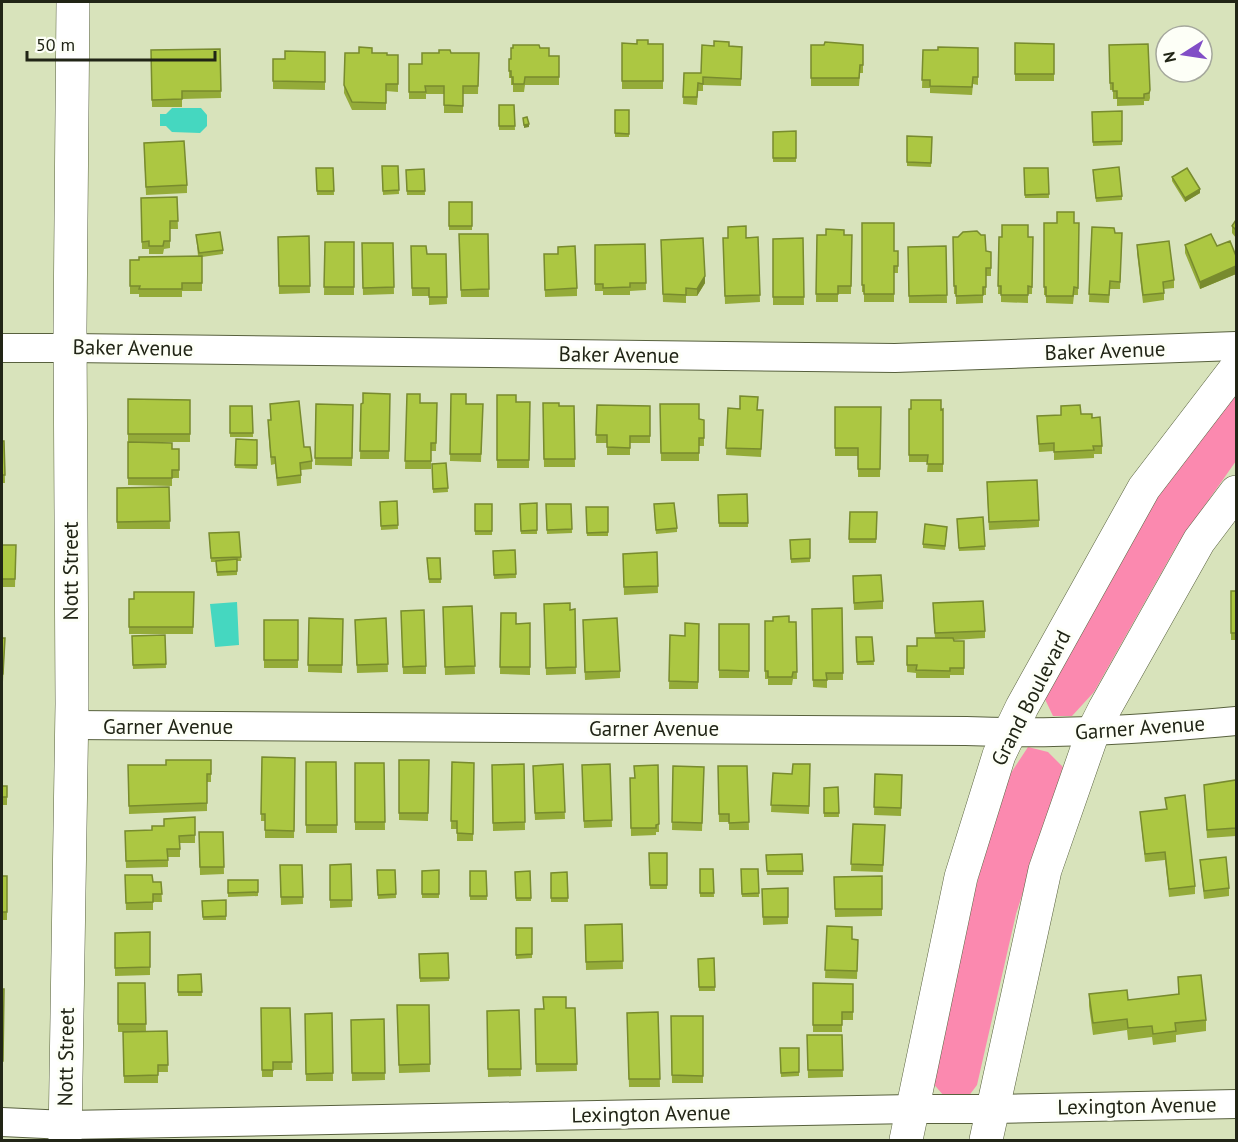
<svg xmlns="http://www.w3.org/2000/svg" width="1238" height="1142" font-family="'PT Sans',sans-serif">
  <rect width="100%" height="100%" fill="#d8e3bb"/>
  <path fill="#fb89af" d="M 1236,384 L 1236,461 L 1177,545 L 1094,692 L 1072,716 L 1053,716 L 1043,695 L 1149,500 Z
    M 1028,747 L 1048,752 L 1063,767 L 1016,914 L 977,1085 L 965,1101 L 944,1096 L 931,1081 L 973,898 L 1003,785 Z"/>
  <path fill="#45d7c0" d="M 172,108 L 201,108 L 207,115 L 207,126 L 200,133 L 172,132 L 166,126 L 160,126 L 160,114 L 166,114 Z
    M 237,602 L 239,645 L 215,647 L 210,604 Z"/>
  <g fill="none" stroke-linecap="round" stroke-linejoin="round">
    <defs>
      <path id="minor" d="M 2,348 L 70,348 L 895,358 L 1236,346
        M 71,725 L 966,731 C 1057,735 1146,729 1236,721
        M 2,1122 L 66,1125 L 913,1109 L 993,1109 L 1236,1104"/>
      <path id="tertiary" d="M 906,1140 L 961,877 L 999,755 L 1022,707 L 1144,488 L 1236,368
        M 986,1140 L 1045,870 L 1093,732 L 1105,708 L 1199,541 L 1236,492"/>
      <path id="secondary" d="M 65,1140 L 72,704 L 70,329 L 73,2"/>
    </defs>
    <use href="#minor" stroke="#58613e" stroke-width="30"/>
    <use href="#tertiary" stroke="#58613e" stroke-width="34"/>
    <use href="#secondary" stroke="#58613e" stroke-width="34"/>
    <use href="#minor" stroke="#fff" stroke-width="28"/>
    <use href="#tertiary" stroke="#fff" stroke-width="33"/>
    <use href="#secondary" stroke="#fff" stroke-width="33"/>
  </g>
  <path fill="#94ab39" d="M 622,43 L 663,44 L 663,89 L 622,89 Z
    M 1015,43 L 1054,44 L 1054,81 L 1015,81 Z
    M 1148,44 L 1150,98 L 1149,101 L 1144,101 L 1144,105 L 1117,106 L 1117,99 L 1113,99 L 1113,90 L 1110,90 L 1109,45 Z
    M 811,45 L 863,45 L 863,73 L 860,73 L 859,86 L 811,86 Z
    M 729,46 L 742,47 L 741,86 L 703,85 L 703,91 L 698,91 L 697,105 L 683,104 L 684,73 L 701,73 Z
    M 540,48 L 549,56 L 559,56 L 559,85 L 525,85 L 524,92 L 513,92 L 513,85 L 511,85 L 511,78 L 509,78 L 509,59 Z
    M 978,48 L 978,85 L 973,84 L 972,95 L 930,93 L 930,88 L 922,88 L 923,50 L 938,50 Z
    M 220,49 L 221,98 L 182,99 L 182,107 L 152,107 L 151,50 Z
    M 325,52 L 325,90 L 273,89 L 273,59 L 285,59 Z
    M 345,53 L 372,53 L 387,55 L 398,55 L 398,92 L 386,91 L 386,110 L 352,110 L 344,93 Z
    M 451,53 L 479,53 L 478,94 L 463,94 L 463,113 L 444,113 L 444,94 L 426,94 L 426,99 L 409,99 L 409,64 L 422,64 Z
    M 499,105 L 514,105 L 515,130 L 499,130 Z
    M 615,110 L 629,110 L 629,137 L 615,137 Z
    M 1122,111 L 1122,145 L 1093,146 L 1092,112 Z
    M 796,131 L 796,162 L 773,162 L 773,132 Z
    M 907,136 L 932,137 L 931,167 L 907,166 Z
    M 144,151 L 187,185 L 187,193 L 146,195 Z
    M 382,166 L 398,166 L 399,194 L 383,195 Z
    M 316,168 L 333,168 L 334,195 L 317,195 Z
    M 1024,168 L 1048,168 L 1049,198 L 1025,198 Z
    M 424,169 L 425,195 L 407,195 L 406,170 Z
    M 1093,174 L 1122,196 L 1122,200 L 1096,202 Z
    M 1172,177 L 1200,193 L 1185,202 L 1172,181 Z
    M 177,197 L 178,229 L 170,229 L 170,248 L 164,249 L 163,254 L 149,254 L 149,249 L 142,249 L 141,198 Z
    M 449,202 L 472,202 L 472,230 L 449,230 Z
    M 1236,220 L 1236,238 L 1232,233 L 1232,226 Z
    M 862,223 L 894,251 L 898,259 L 898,273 L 894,273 L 894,302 L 864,302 L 864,292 L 862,292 Z
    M 1044,223 L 1079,223 L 1078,295 L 1074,295 L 1073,304 L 1046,303 L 1046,295 L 1044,295 Z
    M 1092,227 L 1115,233 L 1122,233 L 1120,289 L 1110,289 L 1109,303 L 1089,302 Z
    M 459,234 L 488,234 L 489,297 L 461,297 Z
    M 196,235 L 223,250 L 223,254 L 202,257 L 202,291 L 182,291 L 182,297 L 139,297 L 139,294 L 130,294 L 130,260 L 198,256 Z
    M 817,235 L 852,235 L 851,294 L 838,294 L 838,302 L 816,302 Z
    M 309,236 L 310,293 L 279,294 L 278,237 Z
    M 758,237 L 760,302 L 725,304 L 723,238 Z
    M 953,237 L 986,251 L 991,252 L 991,276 L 986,276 L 986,295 L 983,295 L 983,303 L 956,304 L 956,294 L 954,294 Z
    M 999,237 L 1033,237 L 1032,294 L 1028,294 L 1028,303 L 1001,302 L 1001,294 L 998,294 Z
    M 803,238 L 804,305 L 773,305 L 773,239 Z
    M 661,240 L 705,283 L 697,296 L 686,296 L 686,303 L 663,302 Z
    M 325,242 L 354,242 L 354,295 L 324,295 Z
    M 362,243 L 393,243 L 394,294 L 363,295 Z
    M 645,244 L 646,290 L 630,291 L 630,295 L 603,295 L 603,291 L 595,291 L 595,245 Z
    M 1137,245 L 1174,280 L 1174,288 L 1164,289 L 1164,300 L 1143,303 L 1137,253 Z
    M 1185,245 L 1217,246 L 1236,256 L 1236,274 L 1200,289 L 1185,253 Z
    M 411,246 L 427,254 L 446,254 L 447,304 L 429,305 L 429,296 L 412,296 Z
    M 946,246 L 947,303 L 909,303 L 908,247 Z
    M 544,254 L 577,288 L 577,296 L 545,297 Z
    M 390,394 L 389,459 L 360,459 L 361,404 Z
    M 407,394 L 420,403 L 437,403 L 436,451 L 431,451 L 431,469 L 405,469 Z
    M 451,394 L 466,404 L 483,404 L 481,462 L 450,461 Z
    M 497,395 L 516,402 L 530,402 L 529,468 L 497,468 Z
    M 128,399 L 190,400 L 190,442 L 128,442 Z
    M 543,403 L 559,406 L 574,406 L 575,467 L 544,467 Z
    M 270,404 L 304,447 L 312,461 L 312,469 L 301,470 L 301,483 L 277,486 L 275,464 L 271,465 L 268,428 L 268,420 L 271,420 Z
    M 316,404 L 353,405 L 352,466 L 315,465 Z
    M 660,404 L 699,419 L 704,438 L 704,446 L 699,446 L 699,461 L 661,461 Z
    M 597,405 L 650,406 L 650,443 L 630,443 L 630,455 L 607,455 L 607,443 L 596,443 Z
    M 230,406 L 252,406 L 253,437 L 230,437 Z
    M 835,407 L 881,407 L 880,477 L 858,477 L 858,456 L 835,456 Z
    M 728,408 L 763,410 L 761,457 L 726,455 Z
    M 909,409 L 943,409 L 943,472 L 927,472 L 928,462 L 909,462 Z
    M 1081,414 L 1092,418 L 1102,446 L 1102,454 L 1094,454 L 1094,458 L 1054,460 L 1054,451 L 1039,452 L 1037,416 Z
    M 236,439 L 257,440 L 257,469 L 235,468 Z
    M 2,441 L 4,441 L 5,483 L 2,483 Z
    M 128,442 L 172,449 L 179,449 L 179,478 L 172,478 L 172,486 L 128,485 Z
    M 446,463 L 448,492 L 433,493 L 432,464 Z
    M 169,487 L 170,529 L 117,529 L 117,488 Z
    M 987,490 L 1039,520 L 1039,527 L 989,530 Z
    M 747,494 L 748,527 L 719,527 L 718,495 Z
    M 397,501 L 398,529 L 381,530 L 380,502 Z
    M 537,503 L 537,534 L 521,534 L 520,504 Z
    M 475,504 L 492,504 L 492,535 L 475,535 Z
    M 546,504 L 571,504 L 572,533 L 547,534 Z
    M 586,507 L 608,507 L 608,536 L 587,536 Z
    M 654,508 L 677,528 L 677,532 L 656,534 Z
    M 850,512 L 877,512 L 876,543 L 849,543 Z
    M 983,517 L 985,550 L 959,551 L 957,519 Z
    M 947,531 L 945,550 L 923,548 L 923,544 Z
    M 239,532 L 241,561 L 237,561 L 237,575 L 217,576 L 216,562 L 211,562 L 209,533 Z
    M 810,539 L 810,562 L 791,563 L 790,540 Z
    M 2,545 L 16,545 L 15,587 L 2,587 Z
    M 515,550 L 516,578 L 494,579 L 493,551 Z
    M 657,552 L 658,593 L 624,595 L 623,554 Z
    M 427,558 L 440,558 L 441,583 L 429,583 Z
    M 853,584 L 883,601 L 883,609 L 854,610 Z
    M 1231,591 L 1236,591 L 1236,640 L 1231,640 Z
    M 194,592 L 193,634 L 129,634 L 129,599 Z
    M 544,604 L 570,610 L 575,609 L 576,674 L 546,675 Z
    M 472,606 L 475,674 L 445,675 L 443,607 Z
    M 842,608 L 843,680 L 827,680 L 827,688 L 813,687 L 812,609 Z
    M 401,611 L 426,666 L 426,674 L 403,674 Z
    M 933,611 L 985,631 L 985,638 L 954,640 L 954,641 L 964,641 L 964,675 L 950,675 L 950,678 L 916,678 L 916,673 L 907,672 L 907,646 L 917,646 L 935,638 Z
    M 501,613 L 516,624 L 530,623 L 530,675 L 500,674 Z
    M 309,618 L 343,619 L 342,673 L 308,672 Z
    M 386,618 L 388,672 L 357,673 L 355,620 Z
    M 264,620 L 298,620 L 298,668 L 264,668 Z
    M 765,621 L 796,622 L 797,679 L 793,679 L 792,685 L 768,685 L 768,679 L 765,679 Z
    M 699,624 L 698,689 L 669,689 L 670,635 L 685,636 Z
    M 719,624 L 749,624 L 749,678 L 719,678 Z
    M 583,627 L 620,671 L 620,678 L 585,680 Z
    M 165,635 L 166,668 L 133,669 L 132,636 Z
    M 856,637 L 872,637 L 874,665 L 857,665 Z
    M 2,638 L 5,638 L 3,682 L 2,682 Z
    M 262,757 L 295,758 L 294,838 L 265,838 L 265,821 L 261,821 Z
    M 211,760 L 211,782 L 207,782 L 207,811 L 129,814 L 128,765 L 166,765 Z
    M 399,760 L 429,760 L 428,821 L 399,820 Z
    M 306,762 L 336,762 L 337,833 L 306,833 Z
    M 452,762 L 474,763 L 473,841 L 457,841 L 457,829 L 451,829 Z
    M 355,763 L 384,763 L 385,830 L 355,830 Z
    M 524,764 L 525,830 L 493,831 L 492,765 Z
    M 563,764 L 565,819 L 535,820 L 533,766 Z
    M 610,764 L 612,827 L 584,828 L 582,765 Z
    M 810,764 L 809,814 L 771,812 L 773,773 L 792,774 Z
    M 658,765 L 659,832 L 656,832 L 656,835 L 631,836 L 630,778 L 634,778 Z
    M 673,766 L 704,767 L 702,831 L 672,830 Z
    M 718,766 L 747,766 L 749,830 L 729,830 L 729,822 L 719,822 Z
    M 875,774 L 902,775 L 901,816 L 874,815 Z
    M 1236,784 L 1236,836 L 1207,838 L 1204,785 Z
    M 2,786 L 7,786 L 7,805 L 2,805 Z
    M 838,787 L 839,817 L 824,817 L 824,788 Z
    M 1165,798 L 1195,886 L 1195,894 L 1169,897 L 1165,860 L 1145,862 L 1140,812 L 1166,809 Z
    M 195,817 L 195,843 L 180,843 L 180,857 L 168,857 L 168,867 L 126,868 L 125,831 L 152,830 L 164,826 Z
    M 853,824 L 885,825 L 883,872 L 851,871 Z
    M 199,832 L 223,832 L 224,874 L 200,875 Z
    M 649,853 L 667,853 L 667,889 L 650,889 Z
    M 802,854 L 803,875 L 767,875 L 766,855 Z
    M 1200,860 L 1229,888 L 1229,896 L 1204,899 Z
    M 351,864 L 352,907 L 330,908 L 330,865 Z
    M 280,865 L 302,865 L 303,904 L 281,905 Z
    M 700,869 L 713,869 L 714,897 L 700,897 Z
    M 741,869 L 758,869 L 759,897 L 742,897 Z
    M 377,870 L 395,870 L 396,898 L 378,899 Z
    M 439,870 L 439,898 L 422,898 L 422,871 Z
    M 470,871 L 486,871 L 487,900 L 470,900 Z
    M 530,871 L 531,901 L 516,901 L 515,872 Z
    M 567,872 L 568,902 L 551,902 L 551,873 Z
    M 125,875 L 153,882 L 161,882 L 162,902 L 153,902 L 153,910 L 126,910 Z
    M 2,876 L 7,876 L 7,920 L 2,920 L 2,951 Z
    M 882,876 L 882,916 L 835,917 L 834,877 Z
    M 228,880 L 258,880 L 258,896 L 228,897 Z
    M 788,888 L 788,924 L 763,925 L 762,889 Z
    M 226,900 L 226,920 L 203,920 L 202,901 Z
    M 622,924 L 623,969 L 586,970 L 585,925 Z
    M 827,926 L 852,939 L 858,940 L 857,979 L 825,978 Z
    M 516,928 L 532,928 L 532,958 L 516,959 Z
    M 150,932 L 150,975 L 115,976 L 115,933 Z
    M 448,953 L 449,981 L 420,982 L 419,954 Z
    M 714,958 L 715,991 L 699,991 L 698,959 Z
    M 201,974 L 202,996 L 178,996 L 178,975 Z
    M 1178,977 L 1206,1020 L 1206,1031 L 1176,1035 L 1176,1042 L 1153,1045 L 1152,1037 L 1128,1040 L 1127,1030 L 1093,1035 L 1089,1006 L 1089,994 L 1128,1000 L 1178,994 Z
    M 118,983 L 145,983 L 146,1032 L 167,1031 L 168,1072 L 158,1072 L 158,1083 L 124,1083 L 123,1032 L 129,1032 L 118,1032 Z
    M 813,983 L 853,984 L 853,1020 L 842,1020 L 842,1032 L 813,1032 Z
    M 397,1005 L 429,1005 L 430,1072 L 399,1073 Z
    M 261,1008 L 290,1008 L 292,1070 L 273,1070 L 273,1077 L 262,1077 Z
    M 575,1008 L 577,1071 L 536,1072 L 535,1009 Z
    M 519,1010 L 521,1076 L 488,1077 L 487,1011 Z
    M 658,1012 L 660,1087 L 629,1087 L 627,1013 Z
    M 332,1013 L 333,1081 L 306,1081 L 305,1014 Z
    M 671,1016 L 703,1016 L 703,1083 L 672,1083 Z
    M 384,1019 L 385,1080 L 352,1081 L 351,1020 Z
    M 807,1035 L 842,1035 L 843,1077 L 808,1078 Z
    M 780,1048 L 799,1048 L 799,1076 L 781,1077 Z"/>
  <path fill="#788b2e" d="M 529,124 L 529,127 L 524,128 L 524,125 Z
    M 1200,189 L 1200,193 L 1185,202 L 1185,198 Z
    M 1236,266 L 1236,274 L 1200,289 L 1200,282 Z
    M 705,276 L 705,283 L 697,296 L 697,289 Z"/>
  <path fill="#acc742" stroke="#788b2e" stroke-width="1.5" d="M 637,40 L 648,40 L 648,44 L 663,44 L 663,81 L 622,81 L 622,43 L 637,44 Z
    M 714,41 L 729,42 L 729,46 L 742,47 L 741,79 L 703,77 L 703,84 L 698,83 L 697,97 L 683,97 L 684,73 L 701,73 L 702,45 L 714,46 Z
    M 825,42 L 863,45 L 863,65 L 860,65 L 859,78 L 811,78 L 811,45 L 824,45 Z
    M 1015,43 L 1054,44 L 1054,74 L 1015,74 Z
    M 1148,44 L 1150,90 L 1149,93 L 1144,94 L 1144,98 L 1117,98 L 1117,91 L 1113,91 L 1113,83 L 1110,83 L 1109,45 Z
    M 513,45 L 539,45 L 540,48 L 549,48 L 549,56 L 559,56 L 559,77 L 525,77 L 524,84 L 513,84 L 513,77 L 511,77 L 511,71 L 509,71 L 509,59 L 511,59 L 511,48 L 513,48 Z
    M 359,47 L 372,48 L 372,53 L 387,53 L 387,55 L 398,55 L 398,84 L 386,84 L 386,103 L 352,102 L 344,85 L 345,53 L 359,53 Z
    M 938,47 L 978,48 L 978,77 L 973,77 L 972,87 L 930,86 L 930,80 L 922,80 L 923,50 L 938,50 Z
    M 220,49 L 221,91 L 182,91 L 182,99 L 152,100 L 151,50 Z
    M 439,50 L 450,50 L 451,53 L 479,53 L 478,86 L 463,86 L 463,106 L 444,105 L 444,86 L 425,86 L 426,92 L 409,92 L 409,64 L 422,64 L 422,53 L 439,53 Z
    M 285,51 L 325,52 L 325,82 L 273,81 L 273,59 L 285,59 Z
    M 499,105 L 514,105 L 515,126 L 499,126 Z
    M 615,110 L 629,110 L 629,134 L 615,133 Z
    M 1122,111 L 1122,141 L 1093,142 L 1092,112 Z
    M 527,117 L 529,124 L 524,125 L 523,118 Z
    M 796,131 L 796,158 L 773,158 L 773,132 Z
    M 907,136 L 932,137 L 931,163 L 907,162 Z
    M 184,141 L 187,185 L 146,187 L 144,143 Z
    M 382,166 L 398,166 L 399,190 L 383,191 Z
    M 1119,167 L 1122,196 L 1096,198 L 1093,170 Z
    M 316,168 L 333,168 L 334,191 L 317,191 Z
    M 1024,168 L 1048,168 L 1049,194 L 1025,195 Z
    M 1187,168 L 1200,189 L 1185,198 L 1172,177 Z
    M 424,169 L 425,191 L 407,191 L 406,170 Z
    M 177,197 L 178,221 L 170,221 L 170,241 L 164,241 L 163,246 L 149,246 L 149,241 L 142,242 L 141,198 Z
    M 449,202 L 472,202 L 472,226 L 449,226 Z
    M 1057,212 L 1074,212 L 1074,223 L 1079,223 L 1078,288 L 1074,287 L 1073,296 L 1046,296 L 1046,287 L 1044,287 L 1044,223 L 1057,223 Z
    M 1236,220 L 1236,230 L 1232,226 Z
    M 862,223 L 894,223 L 894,251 L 898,251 L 898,266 L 894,266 L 894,294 L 864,294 L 864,285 L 862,285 Z
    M 1002,225 L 1028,225 L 1028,237 L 1033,237 L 1032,287 L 1028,286 L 1028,295 L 1001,295 L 1001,286 L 998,286 L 999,237 L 1002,237 Z
    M 746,226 L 746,238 L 758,237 L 760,295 L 725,296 L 723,238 L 728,238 L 728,227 Z
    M 1092,227 L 1114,228 L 1115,233 L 1122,233 L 1120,282 L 1110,281 L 1109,295 L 1089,294 Z
    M 826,229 L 844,230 L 844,235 L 852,235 L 851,286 L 838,286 L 838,294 L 816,294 L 817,235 L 826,235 Z
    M 977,231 L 981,235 L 985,235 L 986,251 L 991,252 L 991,268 L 986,268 L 986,287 L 983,287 L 983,295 L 956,296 L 956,286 L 954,286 L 953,237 L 958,237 L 963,232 Z
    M 220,232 L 223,250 L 199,253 L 196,235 Z
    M 459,234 L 488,234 L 489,289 L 461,290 Z
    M 1211,234 L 1217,246 L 1230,241 L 1236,256 L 1236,266 L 1200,282 L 1185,245 Z
    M 309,236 L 310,286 L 279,286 L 278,237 Z
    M 703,238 L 705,276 L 697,289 L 686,288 L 686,295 L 663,294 L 661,240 Z
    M 803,238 L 804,297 L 773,297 L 773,239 Z
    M 1169,241 L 1174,280 L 1163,282 L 1164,293 L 1143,295 L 1137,245 Z
    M 325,242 L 354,242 L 354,287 L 324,287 Z
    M 362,243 L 393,243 L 394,287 L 363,288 Z
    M 645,244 L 646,283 L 630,283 L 630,287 L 603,288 L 603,284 L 595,284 L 595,245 Z
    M 411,246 L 426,246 L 427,254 L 446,254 L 447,297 L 429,297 L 429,288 L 412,288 Z
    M 575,246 L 577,288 L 545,290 L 544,254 L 558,254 L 558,247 Z
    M 946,246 L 947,295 L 909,296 L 908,247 Z
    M 202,256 L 202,283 L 182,283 L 182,289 L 139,289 L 140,286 L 130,286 L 130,260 L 139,260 L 139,257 Z
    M 363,393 L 390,394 L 389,451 L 360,451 L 361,404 L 363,403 Z
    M 407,394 L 420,394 L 420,403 L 437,403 L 436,443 L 431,443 L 431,461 L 405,461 Z
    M 451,394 L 466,394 L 466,404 L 483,404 L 481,454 L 450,454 Z
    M 497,395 L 516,395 L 516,402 L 530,402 L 529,460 L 497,460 Z
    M 740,396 L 758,397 L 757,410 L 763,410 L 761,449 L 726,448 L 728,408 L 740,409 Z
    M 128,399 L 190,400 L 190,434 L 128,434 Z
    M 911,400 L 941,400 L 941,410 L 943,409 L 943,464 L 927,464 L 928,455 L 909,455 L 909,409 L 911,409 Z
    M 299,401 L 304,447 L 310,447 L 312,461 L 300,463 L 301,475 L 277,478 L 275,457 L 271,457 L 268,420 L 271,420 L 270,404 Z
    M 543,403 L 559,403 L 559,406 L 574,406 L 575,459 L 544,459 Z
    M 316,404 L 353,405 L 352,458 L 315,458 Z
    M 660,404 L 699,404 L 699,419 L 704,420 L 704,438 L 699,438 L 699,453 L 661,453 Z
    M 597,405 L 650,406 L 650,436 L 630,436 L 630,448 L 607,447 L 607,435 L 596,435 Z
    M 1080,405 L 1081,414 L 1092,414 L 1092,418 L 1100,417 L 1102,446 L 1093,446 L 1094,450 L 1054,452 L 1054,443 L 1039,444 L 1037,416 L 1061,415 L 1061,406 Z
    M 230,406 L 252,406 L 253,433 L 230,433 Z
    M 835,407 L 881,407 L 880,469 L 858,469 L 858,448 L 835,448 Z
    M 236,439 L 257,440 L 257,465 L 235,465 Z
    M 2,441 L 4,441 L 5,475 L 2,475 Z
    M 128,442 L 172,443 L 172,449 L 179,449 L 179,470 L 172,470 L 172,478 L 128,478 Z
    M 446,463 L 448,488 L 433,489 L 432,464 Z
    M 1037,480 L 1039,520 L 989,522 L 987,482 Z
    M 169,487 L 170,521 L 117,522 L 117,488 Z
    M 747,494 L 748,523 L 719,523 L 718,495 Z
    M 397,501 L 398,525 L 381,526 L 380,502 Z
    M 537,503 L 537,530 L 521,531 L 520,504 Z
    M 674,503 L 677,528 L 656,530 L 654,504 Z
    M 475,504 L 492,504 L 492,531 L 475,531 Z
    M 546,504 L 571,504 L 572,529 L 547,530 Z
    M 586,507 L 608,507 L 608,532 L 587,533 Z
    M 850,512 L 877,512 L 876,539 L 849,539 Z
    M 983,517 L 985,546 L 959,548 L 957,519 Z
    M 925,524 L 947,527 L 945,546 L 923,544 Z
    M 239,532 L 241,557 L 211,558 L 209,533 Z
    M 810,539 L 810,558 L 791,559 L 790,540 Z
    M 2,545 L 16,545 L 15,579 L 2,579 Z
    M 515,550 L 516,574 L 494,575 L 493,551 Z
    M 657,552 L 658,586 L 624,587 L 623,554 Z
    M 427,558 L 440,558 L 441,579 L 429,579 Z
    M 237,559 L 237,571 L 217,572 L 216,561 Z
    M 881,575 L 883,601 L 854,603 L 853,576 Z
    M 1231,591 L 1236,591 L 1236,633 L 1231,633 Z
    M 134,592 L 194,592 L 193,627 L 129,627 L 129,599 L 134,599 Z
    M 983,601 L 985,631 L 935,633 L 933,603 Z
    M 570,603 L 570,610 L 575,609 L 576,667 L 546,668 L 544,604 Z
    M 472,606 L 475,666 L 445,667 L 443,607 Z
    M 842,608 L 843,673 L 826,673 L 827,680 L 813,680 L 812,609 Z
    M 424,610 L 426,666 L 403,667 L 401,611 Z
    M 501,613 L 516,613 L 516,624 L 530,623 L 530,667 L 500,667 Z
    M 789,616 L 789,622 L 796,622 L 797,672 L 793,672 L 792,677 L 768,677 L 768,671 L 765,671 L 765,621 L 773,621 L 773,617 Z
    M 309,618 L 343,619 L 342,665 L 308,665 Z
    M 386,618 L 388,664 L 357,665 L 355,620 Z
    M 617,618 L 620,671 L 585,672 L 583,620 Z
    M 264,620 L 298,620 L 298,660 L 264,660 Z
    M 685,623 L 699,624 L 698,682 L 669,681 L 670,635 L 685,636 Z
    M 719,624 L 749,624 L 749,671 L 719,670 Z
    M 165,635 L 166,664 L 133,665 L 132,636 Z
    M 856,637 L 872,637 L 874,661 L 857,662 Z
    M 2,638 L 5,638 L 3,674 L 2,674 Z
    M 917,638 L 953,638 L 954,641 L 964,641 L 964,668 L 950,668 L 950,671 L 916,670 L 917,665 L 907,665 L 907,646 L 917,646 Z
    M 262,757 L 295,758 L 294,831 L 265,830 L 265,814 L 261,814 Z
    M 166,760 L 211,760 L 211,774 L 207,774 L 207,803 L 129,806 L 128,765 L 166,765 Z
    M 399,760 L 429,760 L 428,813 L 399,813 Z
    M 306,762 L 336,762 L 337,825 L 306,825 Z
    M 452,762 L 474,763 L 473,834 L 457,833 L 457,821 L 451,821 Z
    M 355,763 L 384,763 L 385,822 L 355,822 Z
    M 524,764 L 525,822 L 493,823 L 492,765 Z
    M 563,764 L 565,812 L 535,813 L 533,766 Z
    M 610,764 L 612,820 L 584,821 L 582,765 Z
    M 793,764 L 810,764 L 809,806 L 771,805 L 773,773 L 792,774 Z
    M 658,765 L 659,824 L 656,825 L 656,828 L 631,828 L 630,778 L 635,778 L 634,766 Z
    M 673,766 L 704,767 L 702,823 L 672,822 Z
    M 718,766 L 747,766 L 749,822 L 729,823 L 729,814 L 719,814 Z
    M 875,774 L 902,775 L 901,808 L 874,807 Z
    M 1236,780 L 1236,828 L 1207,830 L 1204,785 Z
    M 2,786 L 7,786 L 7,797 L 2,797 Z
    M 838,787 L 839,813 L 824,813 L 824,788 Z
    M 1185,795 L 1195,886 L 1169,889 L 1165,852 L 1145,854 L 1140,812 L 1167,809 L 1165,798 Z
    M 195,817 L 195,835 L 179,836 L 180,849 L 167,849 L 168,860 L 126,861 L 125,831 L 152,830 L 152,826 L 164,826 L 164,819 Z
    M 853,824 L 885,825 L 883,865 L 851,864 Z
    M 199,832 L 223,832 L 224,867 L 200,867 Z
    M 649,853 L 667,853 L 667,885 L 650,885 Z
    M 802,854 L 803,871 L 767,871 L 766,855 Z
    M 1226,857 L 1229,888 L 1204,891 L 1200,860 Z
    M 351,864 L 352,900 L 330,900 L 330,865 Z
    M 280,865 L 302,865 L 303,897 L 281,897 Z
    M 700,869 L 713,869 L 714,893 L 700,893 Z
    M 741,869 L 758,869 L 759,893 L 742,894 Z
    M 377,870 L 395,870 L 396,894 L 378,895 Z
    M 439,870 L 439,894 L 422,894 L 422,871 Z
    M 470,871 L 486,871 L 487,896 L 470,896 Z
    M 530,871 L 531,898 L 516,898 L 515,872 Z
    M 567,872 L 568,898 L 551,898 L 551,873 Z
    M 125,875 L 152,875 L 153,882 L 161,882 L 162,894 L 153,894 L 153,902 L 126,903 Z
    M 2,876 L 7,876 L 7,912 L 2,912 Z
    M 882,876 L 882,909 L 835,909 L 834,877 Z
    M 228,880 L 258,880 L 258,892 L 228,893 Z
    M 788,888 L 788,917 L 763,917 L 762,889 Z
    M 226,900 L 226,916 L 203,917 L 202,901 Z
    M 622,924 L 623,961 L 586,962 L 585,925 Z
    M 827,926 L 852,927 L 852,939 L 858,940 L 857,971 L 825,970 Z
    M 516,928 L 532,928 L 532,954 L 516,955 Z
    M 150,932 L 150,967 L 115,968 L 115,933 Z
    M 448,953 L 449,978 L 420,978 L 419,954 Z
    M 714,958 L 715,987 L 699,987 L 698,959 Z
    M 201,974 L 202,992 L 178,992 L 178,975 Z
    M 1201,975 L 1206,1020 L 1175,1023 L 1176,1031 L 1153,1034 L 1152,1026 L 1128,1028 L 1127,1019 L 1093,1023 L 1089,994 L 1127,990 L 1128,1000 L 1179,994 L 1178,977 Z
    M 118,983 L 145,983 L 146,1024 L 118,1024 Z
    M 813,983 L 853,984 L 853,1012 L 842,1012 L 842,1025 L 813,1025 Z
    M 2,989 L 4,989 L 3,1061 L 2,1061 Z
    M 543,997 L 566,997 L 566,1008 L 575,1008 L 577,1064 L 536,1064 L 535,1009 L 544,1009 Z
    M 397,1005 L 429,1005 L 430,1064 L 399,1065 Z
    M 261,1008 L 290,1008 L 292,1062 L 273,1062 L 273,1070 L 262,1070 Z
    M 519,1010 L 521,1069 L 488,1069 L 487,1011 Z
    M 658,1012 L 660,1079 L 629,1079 L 627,1013 Z
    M 332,1013 L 333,1073 L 306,1074 L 305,1014 Z
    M 671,1016 L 703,1016 L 703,1076 L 672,1075 Z
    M 384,1019 L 385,1073 L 352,1073 L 351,1020 Z
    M 167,1031 L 168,1065 L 158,1065 L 158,1075 L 124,1076 L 123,1032 Z
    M 807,1035 L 842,1035 L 843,1070 L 808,1070 Z
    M 780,1048 L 799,1048 L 799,1072 L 781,1073 Z"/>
  <g text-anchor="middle" stroke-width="6" stroke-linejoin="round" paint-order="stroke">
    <g font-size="21" fill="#212516" stroke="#fdfff7">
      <text transform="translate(133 348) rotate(1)" y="7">Baker Avenue</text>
      <text transform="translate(1105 351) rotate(-2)" y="7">Baker Avenue</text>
      <text transform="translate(619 355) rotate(1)" y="7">Baker Avenue</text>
      <text transform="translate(71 571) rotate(-90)" y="7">Nott Street</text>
      <text transform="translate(1031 698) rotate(-63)" y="7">Grand Boulevard</text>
      <text x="168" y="734">Garner Avenue</text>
      <text transform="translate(1140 728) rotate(-4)" y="7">Garner Avenue</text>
      <text x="654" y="736">Garner Avenue</text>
      <text transform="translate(66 1057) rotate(-89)" y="7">Nott Street</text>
      <text transform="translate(1137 1106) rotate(-1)" y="7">Lexington Avenue</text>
      <text transform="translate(651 1114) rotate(-1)" y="7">Lexington Avenue</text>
    </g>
  </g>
  <rect width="1238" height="1142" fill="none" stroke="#212516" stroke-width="6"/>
  <g transform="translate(1184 54) rotate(258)"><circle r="28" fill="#fdfff7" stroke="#a5a89d" stroke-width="1.5"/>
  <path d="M0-4.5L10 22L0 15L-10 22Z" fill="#814ec6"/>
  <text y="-9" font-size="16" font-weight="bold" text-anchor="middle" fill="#212516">N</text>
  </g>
  <path d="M27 51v9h188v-9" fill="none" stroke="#212516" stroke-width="3"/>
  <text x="36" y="51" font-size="18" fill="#212516" stroke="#fdfff7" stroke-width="4.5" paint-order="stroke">50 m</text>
</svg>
